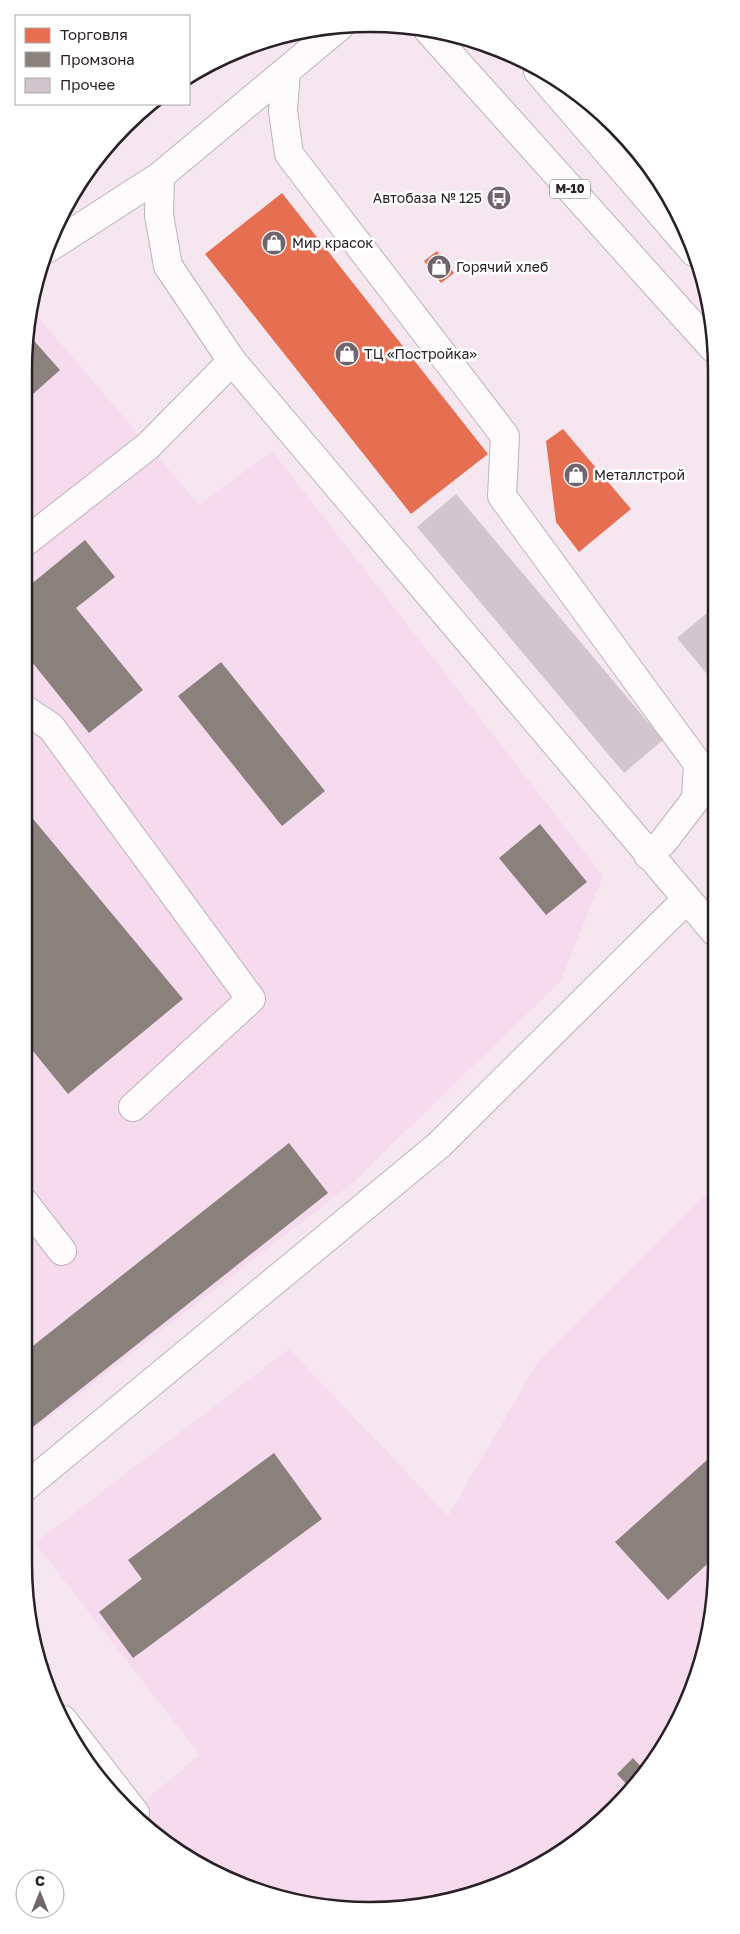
<svg xmlns="http://www.w3.org/2000/svg" width="740" height="1934" font-family="'Golos Text',sans-serif">
  <rect width="100%" height="100%" fill="#f5e6f0"/>
  <path fill="#f5dbed" d="M 32,310 L 199,505 L 272,451 L 603,876 L 560,982 L 351,1184 L 24,1437 L 24,370 Z
    M 715,1185 L 716,1564 L 704,1654 L 680,1717 L 645,1775 L 562,1852 L 503,1884 L 438,1904 L 325,1907 L 259,1892 L 197,1864 L 132,1811 L 200,1755 L 35,1543 L 289,1349 L 448,1516 L 538,1362 Z"/>
  <path fill="#e76f51" d="M 282,193 L 488,454 L 411,514 L 205,254 Z
    M 437,251 L 454,273 L 441,283 L 424,261 Z
    M 563,429 L 631,509 L 579,552 L 556,522 L 546,441 Z"/>
  <path fill="#8a817c" d="M 28,334 L 60,370 L 24,402 L 24,370 Z
    M 85,540 L 115,577 L 76,608 L 143,690 L 89,733 L 24,652 L 24,590 Z
    M 221,662 L 325,791 L 282,826 L 178,696 Z
    M 24,808 L 183,999 L 68,1094 L 24,1040 Z
    M 540,824 L 587,882 L 546,915 L 499,858 Z
    M 289,1143 L 328,1193 L 24,1434 L 24,1353 Z
    M 716,1452 L 716,1556 L 668,1600 L 615,1542 Z
    M 274,1453 L 322,1519 L 133,1658 L 99,1612 L 142,1579 L 128,1560 Z
    M 633,1758 L 645,1771 L 648,1769 L 630,1788 L 617,1774 Z"/>
  <path fill="#d2c6ce" d="M 456,494 L 663,740 L 624,773 L 417,527 Z
    M 707,613 L 714,621 L 714,678 L 712,680 L 677,638 Z"/>
  <g fill="none" stroke-linecap="round" stroke-linejoin="round">
    <defs>
      <path id="minor" d="M 286,71 L 283,111 L 289,154 L 505,436 L 502,496 L 698,764 L 696,799 L 663,842 L 648,855
        M 160,176 L 159,215 L 168,266 L 232,361 L 715,932
        M 47,249 L 160,176 L 340,26
        M 24,543 L 148,446 L 232,361
        M 24,709 L 51,727 L 251,999 L 133,1107
        M 24,1202 L 62,1251
        M 24,1488 L 439,1145 L 686,900
        M 63,1720 L 135,1813"/>
      <path id="highway" d="M 428,30 L 713,348
        M 538,71 L 694,252"/>
    </defs>
    <use href="#minor" stroke="#bdb2ba" stroke-width="30"/>
    <use href="#highway" stroke="#bdb2ba" stroke-width="30"/>
    <path stroke="#e0dcde" stroke-width="3" stroke-dasharray="4 2.5" stroke-linecap="butt" d="M 270,39 L 273,46"/>
    <use href="#minor" stroke="#fefbfd" stroke-width="28"/>
    <use href="#highway" stroke="#fefbfd" stroke-width="28"/>
  </g>
  <defs>
    <symbol id="bus-disc" viewBox="-11 -11 22 22"><circle r="9.5" fill="#71656d" stroke="#fff"/><path d="M-5-6H5V4H4V6H2V4H-2V6H-4V4H-5ZM-3.5-4V0h7V-4ZM-3.5 1.2v1.5H-2V1.2ZM2 1.2v1.5H3.5V1.2Z" fill="#fff"/></symbol>
    <symbol id="shop-disc" viewBox="-11 -11 22 22"><circle r="9.5" fill="#71656d" stroke="#fff"/><path d="M-5-2.5h2.3a2.7 3.5 0 0 1 5.4 0H5L5.5 6h-11ZM-1.5-2.5h3a1.5 2.3 0 0 0-3 0Z" fill="#fff"/></symbol>
  </defs>
  <g fill-rule="evenodd">
    <use href="#bus-disc" x="485" y="184" width="28" height="28"/>
    <use href="#shop-disc" x="260" y="229" width="28" height="28"/>
    <use href="#shop-disc" x="425" y="253" width="28" height="28"/>
    <use href="#shop-disc" x="333" y="340" width="28" height="28"/>
    <use href="#shop-disc" x="562" y="461" width="28" height="28"/>
  </g>
  <g text-anchor="middle" stroke-width="5" stroke-linejoin="round" paint-order="stroke">
    <rect fill="#fff" stroke="#6a6368" stroke-width="1" x="550" y="179.5" width="40" height="19" rx="4"/>
    <g font-size="12" font-weight="bold" fill="#2a2027">
      <text x="570" y="193">М-10</text>
    </g>
    <g font-size="14" fill="#2a2027" stroke="#fff" text-anchor="start">
      <text x="482" y="203" text-anchor="end">Автобаза № 125</text>
      <text x="292" y="248">Мир красок</text>
      <text x="456" y="272">Горячий хлеб</text>
      <text x="364" y="359">ТЦ «Постройка»</text>
      <text x="594" y="480">Металлстрой</text>
    </g>
  </g>
  <path d="M0 0H740V1934H0ZM370 32H370A338 338 0 0 1 708 370V1564A338 338 0 0 1 370 1902H370A338 338 0 0 1 32 1564V370A338 338 0 0 1 370 32Z" fill="#fff" fill-rule="evenodd"/>
  <path fill="none" stroke="#2a2027" stroke-width="2.5" d="M370 32H370A338 338 0 0 1 708 370V1564A338 338 0 0 1 370 1902H370A338 338 0 0 1 32 1564V370A338 338 0 0 1 370 32Z"/>
  <rect x="15" y="15" width="175" height="90" fill="#ffffff" stroke="#aaa6a9"/>
  <rect x="25" y="28" width="25" height="15" fill="#e76f51" stroke="#aaa6a9"/>
  <text x="60" y="40" font-size="15" fill="#2a2027">Торговля</text>
  <rect x="25" y="52" width="25" height="15" fill="#8a817c" stroke="#aaa6a9"/>
  <text x="60" y="65" font-size="15" fill="#2a2027">Промзона</text>
  <rect x="25" y="78" width="25" height="15" fill="#d2c6ce" stroke="#aaa6a9"/>
  <text x="60" y="90" font-size="15" fill="#2a2027">Прочее</text>
  <g transform="translate(40 1894)"><circle r="24" fill="#ffffff" stroke="#aaa6a9"/>
  <path d="M0-4L9 19L0 12L-9 19Z" fill="#71656d"/>
  <text y="-8" font-size="14" font-weight="bold" text-anchor="middle" fill="#2a2027">С</text>
  </g>
</svg>
